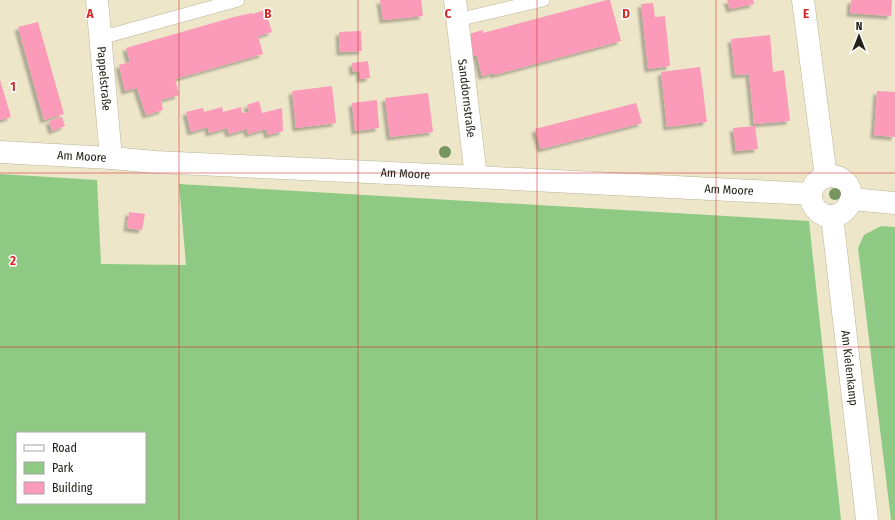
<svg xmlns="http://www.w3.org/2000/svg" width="895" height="520" font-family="'Fira Sans Condensed',sans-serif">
  <defs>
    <filter id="shadow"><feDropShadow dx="-3.5" dy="3.5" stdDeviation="1" flood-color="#0004"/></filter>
  </defs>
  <rect width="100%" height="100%" fill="#ede6c9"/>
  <path fill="#8fca85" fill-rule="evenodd" d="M 0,174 L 97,180 L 101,264 L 186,265 L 179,184 L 809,221 L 841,520 L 0,520 ZM 17,433 L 145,433 L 145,503 L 17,503 Z
    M 881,226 L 895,227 L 895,520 L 891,520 L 858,248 L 864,235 Z"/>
  <path fill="#fb9ab9" filter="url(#shadow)" d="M 380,0 L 421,0 L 423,16 L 383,20 Z
    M 607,0 L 610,0 L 621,41 L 494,75 L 494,73 L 482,76 L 477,56 L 474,56 L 469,34 L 483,30 L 483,33 Z
    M 727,0 L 753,0 L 754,4 L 730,9 Z
    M 851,0 L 892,0 L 891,16 L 850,13 Z
    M 653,3 L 655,17 L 665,16 L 670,66 L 648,69 L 641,4 Z
    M 265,10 L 272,32 L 258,36 L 263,54 L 175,79 L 179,95 L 161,100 L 163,110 L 146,115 L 137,88 L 125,91 L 119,65 L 130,62 L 126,48 L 234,17 L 252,13 L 252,14 Z
    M 38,22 L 64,114 L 44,120 L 18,27 Z
    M 361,31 L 362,51 L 340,52 L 339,32 Z
    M 770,35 L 773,72 L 784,70 L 790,121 L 754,124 L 749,74 L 735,75 L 731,39 Z
    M 368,61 L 370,78 L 360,79 L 360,71 L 353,72 L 352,63 Z
    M 700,67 L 707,122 L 667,127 L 661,72 Z
    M 0,80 L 11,117 L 0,120 Z
    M 332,86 L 336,123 L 296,128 L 292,91 Z
    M 877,91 L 895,92 L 895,137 L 874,135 Z
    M 428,93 L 433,132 L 390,137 L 385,98 Z
    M 377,100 L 379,128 L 355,131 L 352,103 Z
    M 259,101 L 262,113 L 282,108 L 283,131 L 268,135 L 266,129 L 248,134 L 247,129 L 229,134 L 227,128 L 209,133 L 208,127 L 191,132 L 186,112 L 203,108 L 204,112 L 222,107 L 223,112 L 241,107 L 242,113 L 249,112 L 247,105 Z
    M 636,103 L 642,123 L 541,149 L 535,129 Z
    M 62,117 L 65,126 L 52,131 L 49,121 Z
    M 755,126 L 758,149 L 736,151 L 733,128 Z
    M 129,212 L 145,214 L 142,230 L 127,228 Z"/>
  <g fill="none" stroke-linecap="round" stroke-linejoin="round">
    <defs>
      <path id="lane" d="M 457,20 L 543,0
        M 100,38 L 238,0"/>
      <g id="street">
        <path id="s1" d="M 97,0 L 111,158"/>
        <path id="s2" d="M 455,0 L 476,177"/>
        <path d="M 803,0 L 826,177"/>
        <path id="s3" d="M 0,152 L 111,158 L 155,162 L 476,177 L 811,194"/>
        <circle cx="831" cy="196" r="20"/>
        <path d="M 851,199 L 895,203"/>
        <path id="s4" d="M 832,216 L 867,520"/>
      </g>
    </defs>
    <use href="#lane" stroke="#bbb499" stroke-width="14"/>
    <use href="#street" stroke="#bbb499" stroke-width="23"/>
    <use href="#lane" stroke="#fff" stroke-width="13"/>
    <use href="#street" stroke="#fff" stroke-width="22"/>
  </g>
  <g fill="#76955f">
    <circle cx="445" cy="152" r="6"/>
    <circle cx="835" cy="194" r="6"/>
  </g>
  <path fill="none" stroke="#d62828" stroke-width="1" stroke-opacity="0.55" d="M 179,0 L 179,520M 358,0 L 358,520M 537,0 L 537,520M 716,0 L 716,520M 0,173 L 895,173M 0,347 L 895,347"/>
  <g text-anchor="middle" stroke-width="3" stroke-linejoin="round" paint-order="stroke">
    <g font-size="12" fill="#232016" stroke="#fff">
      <text dy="4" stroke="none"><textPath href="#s1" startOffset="79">Pappelstraße</textPath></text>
      <text dy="4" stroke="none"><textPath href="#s2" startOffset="99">Sanddornstraße</textPath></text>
      <text dy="4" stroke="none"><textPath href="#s3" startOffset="82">Am Moore</textPath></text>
      <text dy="4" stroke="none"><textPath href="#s3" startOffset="406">Am Moore</textPath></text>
      <text dy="4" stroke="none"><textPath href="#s3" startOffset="730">Am Moore</textPath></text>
      <text dy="4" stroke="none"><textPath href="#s4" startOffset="153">Am Kielenkamp</textPath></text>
    </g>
  </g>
  <g font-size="13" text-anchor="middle" font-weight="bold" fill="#d62828" stroke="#fff" stroke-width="3" stroke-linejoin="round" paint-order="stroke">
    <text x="90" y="18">A</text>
    <text x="268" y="18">B</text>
    <text x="448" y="18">C</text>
    <text x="626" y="18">D</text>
    <text x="806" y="18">E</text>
    <text x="13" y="91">1</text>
    <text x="13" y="265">2</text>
  </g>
  <rect x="16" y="432" width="130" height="72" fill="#ffffff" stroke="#a7a6a2"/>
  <rect x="24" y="445" width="20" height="6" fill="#ffffff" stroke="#a7a6a2"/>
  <text x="52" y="452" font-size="12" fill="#232016">Road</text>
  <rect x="24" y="462" width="20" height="12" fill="#8fca85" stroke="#a7a6a2"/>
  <text x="52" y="472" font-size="12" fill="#232016">Park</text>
  <rect x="24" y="482" width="20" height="12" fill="#fb9ab9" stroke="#a7a6a2"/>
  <text x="52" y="492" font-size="12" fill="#232016">Building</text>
  <g transform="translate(859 36)" stroke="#ffffff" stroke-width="3" paint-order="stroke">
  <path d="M0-3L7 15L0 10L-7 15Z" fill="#232016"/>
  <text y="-6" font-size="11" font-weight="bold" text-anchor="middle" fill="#232016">N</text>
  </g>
</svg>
